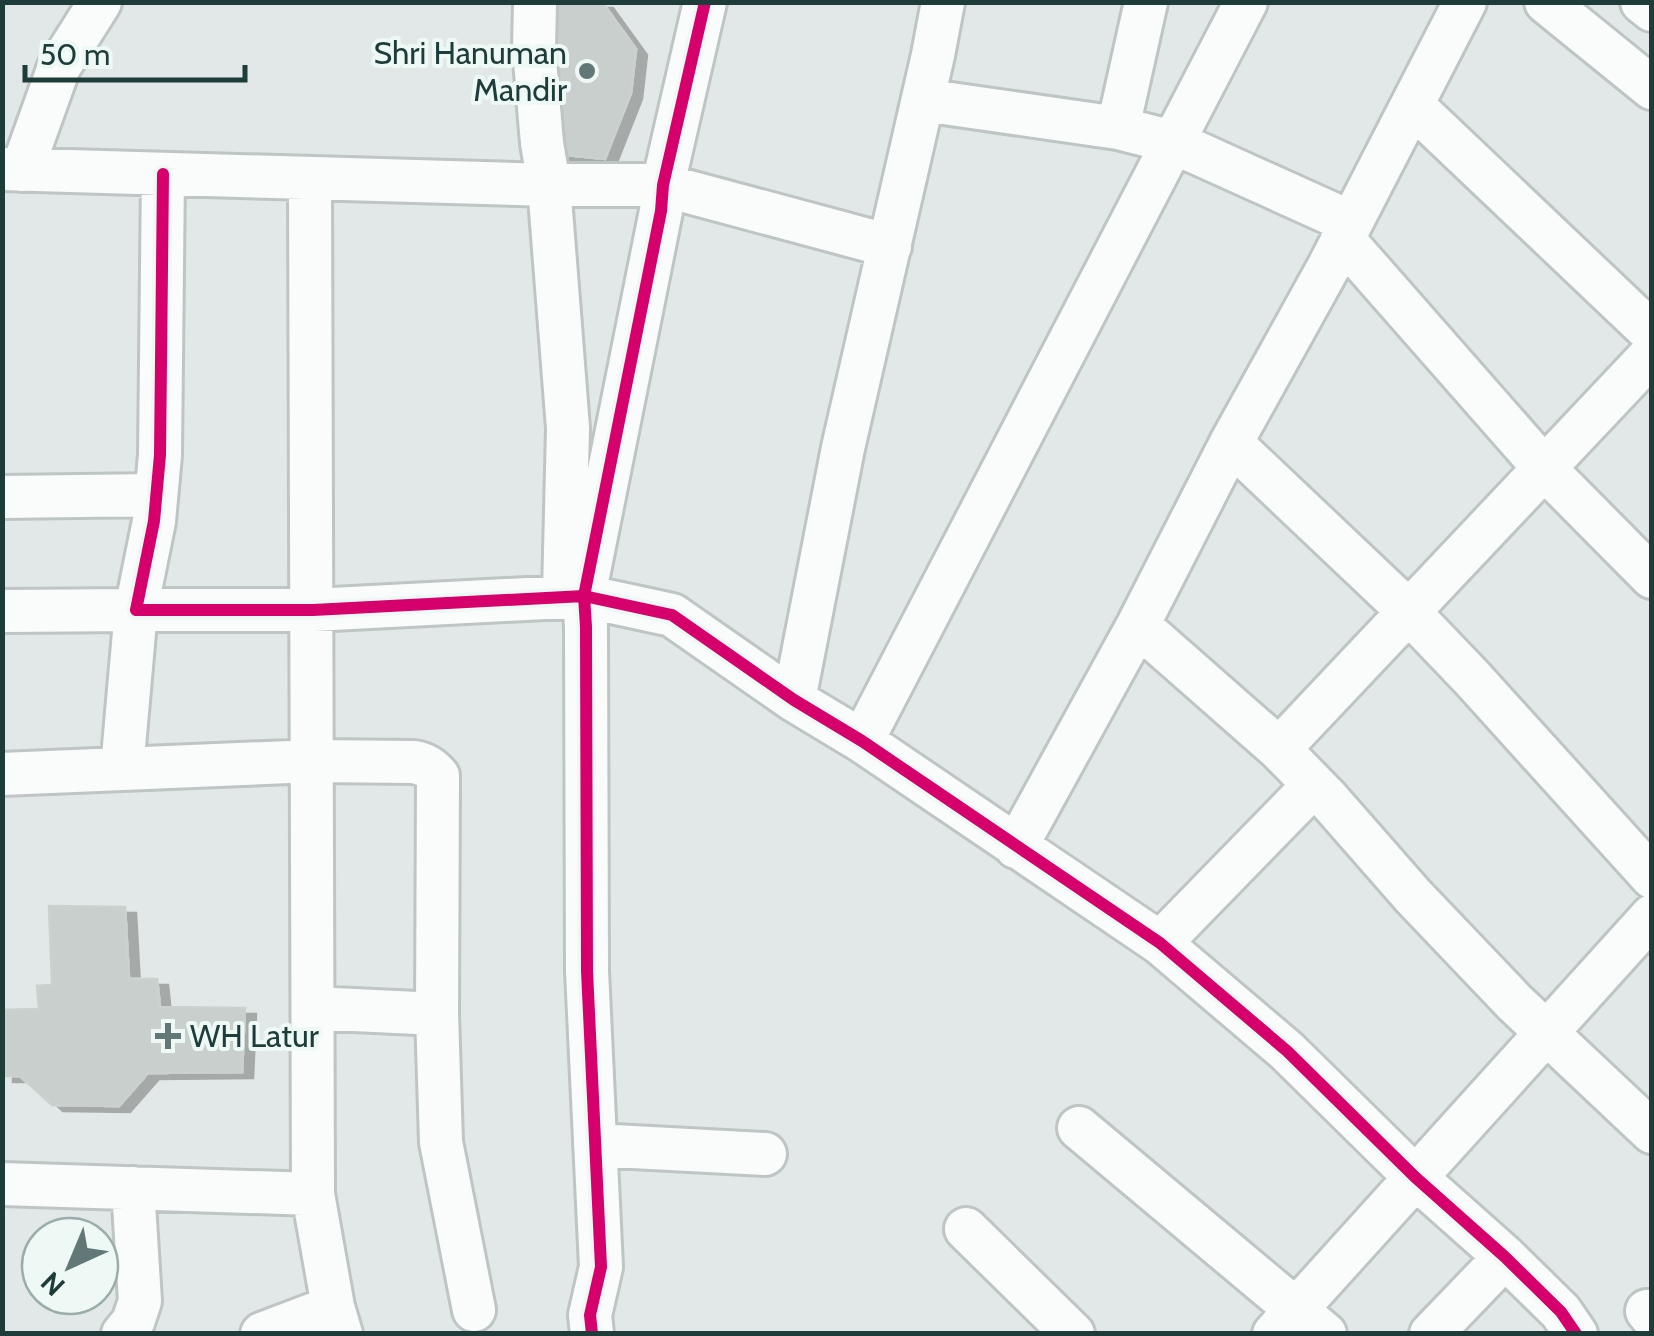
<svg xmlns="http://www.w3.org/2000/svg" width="1654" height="1336" font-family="Cabin,sans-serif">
  <defs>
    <filter id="shadow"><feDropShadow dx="11" dy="6" stdDeviation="0" flood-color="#0004"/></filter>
  </defs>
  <rect width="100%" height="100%" fill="#e1e8e7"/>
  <path fill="#c8cfcd" stroke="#cad1cf" stroke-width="2.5" filter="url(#shadow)" d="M 540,2 L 602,2 L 636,49 L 631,93 L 605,159 L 547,153 Z
    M 49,906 L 125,907 L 129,979 L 157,979 L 160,1007 L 245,1008 L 242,1072 L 148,1073 L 119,1106 L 52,1105 L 20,1076 L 2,1076 L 2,1010 L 39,1009 L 37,986 L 52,985 Z"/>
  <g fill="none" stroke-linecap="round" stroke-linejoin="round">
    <defs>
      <path id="minor" d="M 535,2 L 534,49 L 542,143 L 549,185 L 568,428 L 564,593
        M 1546,2 L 1652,88
        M 1642,2 L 1652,10
        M 923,100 L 1118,128 L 1173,142 L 1350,222
        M 1412,105 L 1652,333
        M 1118,128 L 1146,2
        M 2,169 L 549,185 L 663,185 L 890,246
        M 22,170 L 59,67 L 100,2
        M 163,174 L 160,455 L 154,521 L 136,610 L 313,610 L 584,596 L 672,615 L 794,700 L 862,741 L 1160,943 L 1287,1051 L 1415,1177 L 1505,1257 L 1561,1312 L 1576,1334
        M 310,178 L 313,1194 L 333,1307 L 341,1334
        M 1342,238 L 1544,468 L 1652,577
        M 1231,443 L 1404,607 L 1472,678 L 1652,877
        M 2,497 L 156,495
        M 2,611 L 136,610 L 122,769
        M 1138,625 L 1279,749 L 1328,799 L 1413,896 L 1515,1003 L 1652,1132
        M 794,700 L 843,448 L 933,55 L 943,2
        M 862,741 L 1246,2
        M 1279,749 L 1652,354
        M 2,774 L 313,761 L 414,762 C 425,764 431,768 438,776 L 437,1014 L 441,1142 L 474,1310
        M 1016,847 L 1138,625 L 1231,443 L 1328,268 L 1465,2
        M 1160,943 L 1314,785
        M 313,1008 L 437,1014
        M 1079,1128 L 1325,1334
        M 595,1145 L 765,1154
        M 2,1184 L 313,1194
        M 966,1229 L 1073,1334
        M 1647,1311 L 1652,1317
        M 123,1334 L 133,1322 L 140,1301 L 133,1188
        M 262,1334 L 333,1307
        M 592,1334 L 590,1315 L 601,1267 L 587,971 L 586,627 L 584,596 L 661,211 L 663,185 L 705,2
        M 1274,1334 L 1652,916
        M 1431,1334 L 1505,1257"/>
    </defs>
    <use href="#minor" stroke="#bec5c4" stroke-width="48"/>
    <use href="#minor" stroke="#fafcfb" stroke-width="42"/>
    <defs>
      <path id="cycleway" d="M 163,174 L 160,455 L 154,521 L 136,610 L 313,610 L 584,596 L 672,615 L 794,700 L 862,741 L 1160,943 L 1287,1051 L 1415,1177 L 1505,1257 L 1561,1312 L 1576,1334
        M 592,1334 L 590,1315 L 601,1267 L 587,971 L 586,627 L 584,596 L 661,211 L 663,185 L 705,2"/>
    </defs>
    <use href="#cycleway" stroke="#eef8f5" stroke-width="19"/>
    <use href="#cycleway" stroke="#d6006c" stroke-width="12"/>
  </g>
  <g fill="#627877" stroke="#eef8f5" stroke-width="4">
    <circle cx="587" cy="71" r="10"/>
    <path d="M163 1021h10v10h10v10h-10v10h-10v-10h-10v-10h10z"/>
  </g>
  <g text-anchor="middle" stroke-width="8" stroke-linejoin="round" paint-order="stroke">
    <g font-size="32" fill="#1e3c3a" stroke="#eef8f5" text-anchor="end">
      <text x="567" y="64">Shri Hanuman<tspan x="567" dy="37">Mandir</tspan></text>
      <text x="190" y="1047" text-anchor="start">WH Latur</text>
    </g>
  </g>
  <rect width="1654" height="1336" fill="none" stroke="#1e3c3a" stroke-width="10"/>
  <g transform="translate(70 1266) rotate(224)"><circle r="48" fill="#eef8f5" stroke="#9badaa" stroke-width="2.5"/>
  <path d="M0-8L18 38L0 25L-18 38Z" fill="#627877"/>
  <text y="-15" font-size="28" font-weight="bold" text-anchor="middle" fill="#1e3c3a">N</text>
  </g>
  <path d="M25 65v15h220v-15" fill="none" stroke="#1e3c3a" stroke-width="5"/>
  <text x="40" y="65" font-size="30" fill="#1e3c3a" stroke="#eef8f5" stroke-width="8" paint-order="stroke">50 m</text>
</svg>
